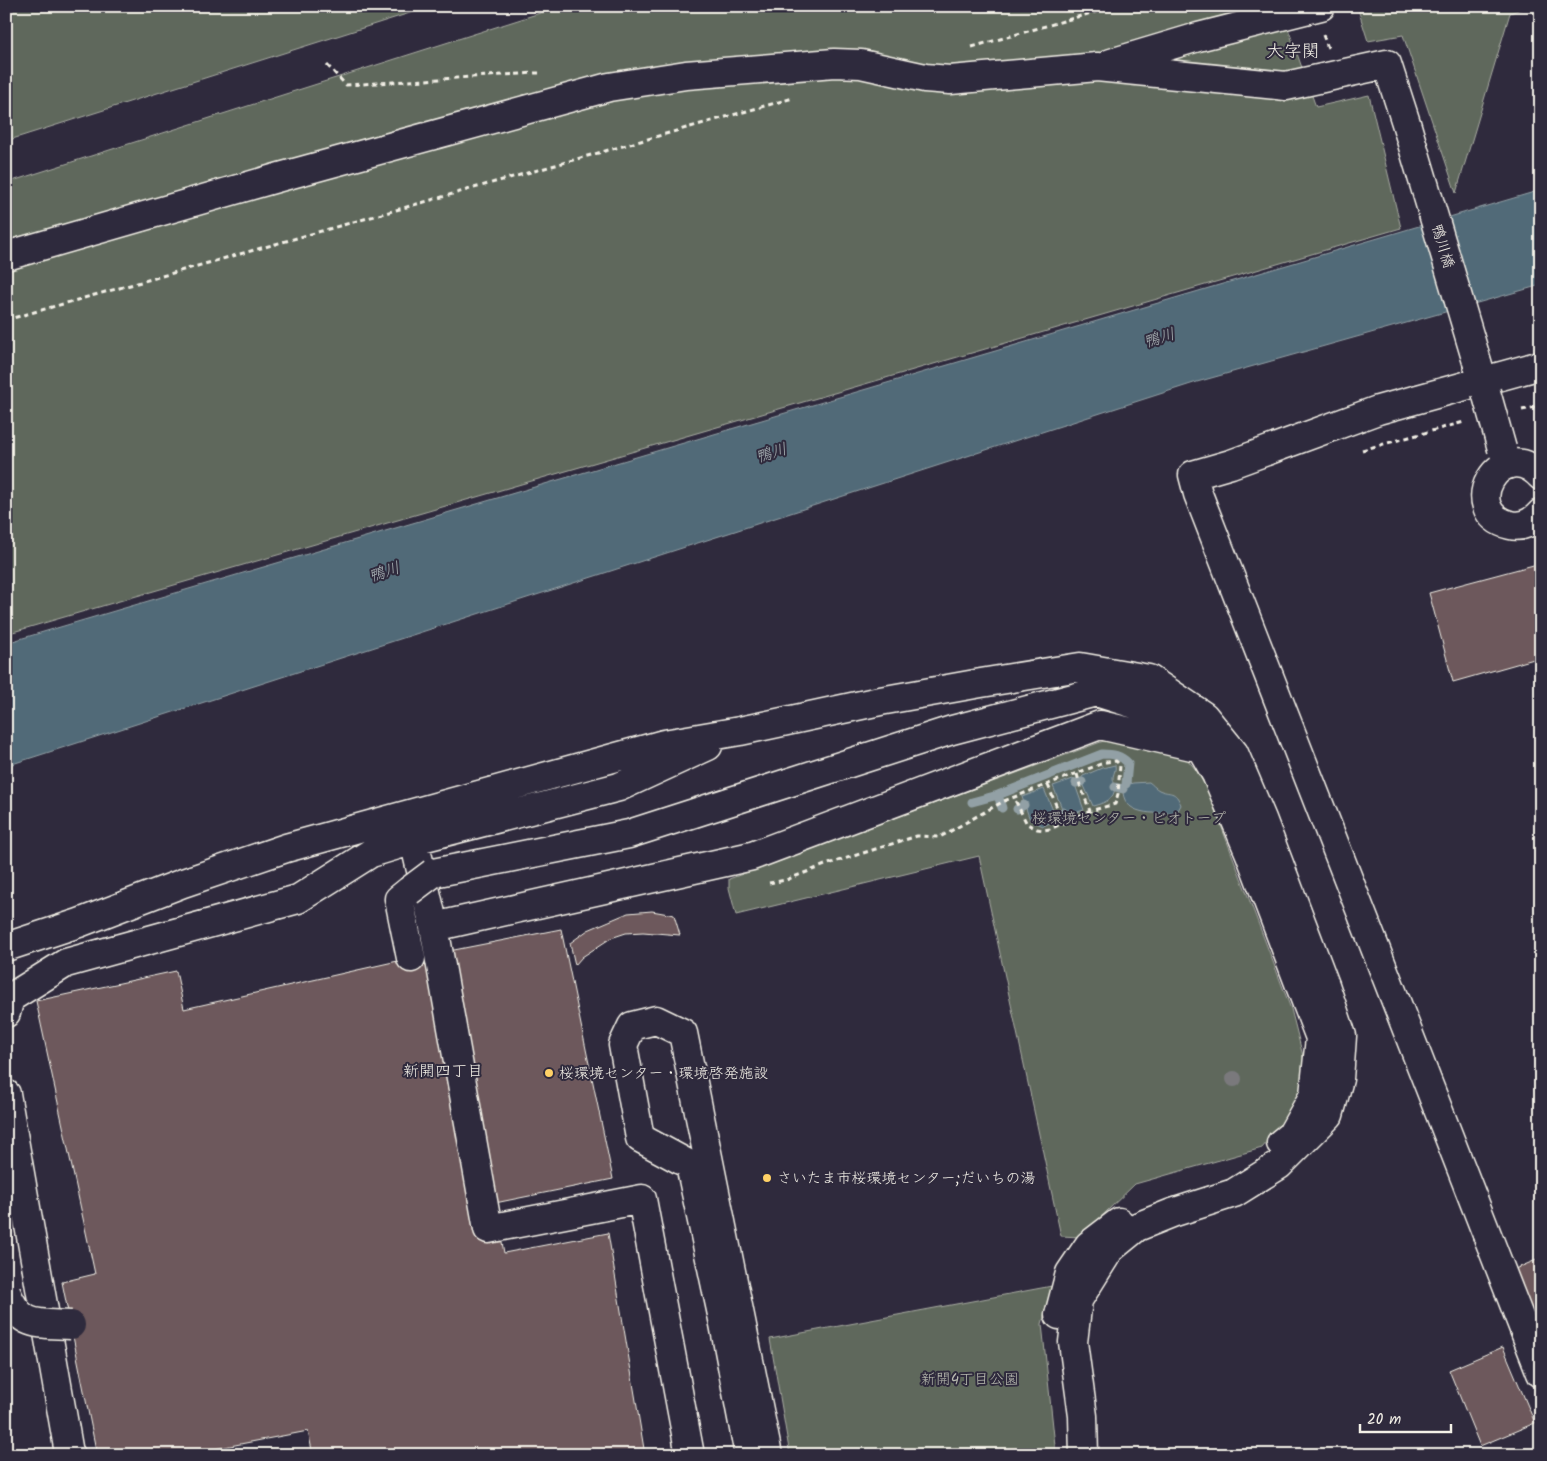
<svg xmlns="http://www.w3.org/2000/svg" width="1547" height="1461" font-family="Kalam,'Klee One',sans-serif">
  <rect width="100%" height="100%" fill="#2f2a3d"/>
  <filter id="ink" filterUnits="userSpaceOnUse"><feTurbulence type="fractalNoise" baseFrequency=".02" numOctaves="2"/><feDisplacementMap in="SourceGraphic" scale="10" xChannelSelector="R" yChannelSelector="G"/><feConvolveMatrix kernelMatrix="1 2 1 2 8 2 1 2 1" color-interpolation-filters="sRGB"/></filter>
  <g filter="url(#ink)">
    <path fill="#5e685c" stroke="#a9aca2" d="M 6,6 L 432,6 L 6,141 Z
      M 562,6 L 1280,6 L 1316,107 L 1369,95 L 1401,228 L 6,634 L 6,183 Z
      M 1357,6 L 1529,6 L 1510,13 L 1456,193 L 1403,35 L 1368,41 Z
      M 1109,739 L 1182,753 L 1196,770 L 1207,789 L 1291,1009 L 1306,1068 L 1299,1104 L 1262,1148 L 1135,1184 L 1080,1237 L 1061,1236 L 979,856 L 736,915 L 729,888 L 729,879 Z
      M 1052,1286 L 1042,1324 L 1056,1455 L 790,1455 L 770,1339 Z"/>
    <path fill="#516a78" stroke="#92a0a5" d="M 1541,190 L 1541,285 L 1197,382 L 6,766 L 6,643 Z
      M 1115,765 C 1116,770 1114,772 1113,777 C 1113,780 1114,783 1115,786 C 1115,800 1104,803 1093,806 L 1081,779 L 1083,776 L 1102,768 Z
      M 1073,779 L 1084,810 L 1065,816 L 1053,786 Z
      M 1149,782 C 1152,784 1155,788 1159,790 C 1170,795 1175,789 1181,805 L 1177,812 C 1156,814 1120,817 1123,786 L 1133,783 Z
      M 1044,789 L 1057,820 L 1043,826 L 1030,820 L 1022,797 Z"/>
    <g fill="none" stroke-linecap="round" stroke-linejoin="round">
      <path stroke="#92a0a5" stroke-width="9" d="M 1076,783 L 1082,782
        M 1115,787 L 1123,789
        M 998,795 L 1002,808
        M 972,802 L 998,795 L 1102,754 C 1113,754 1121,755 1128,763 L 1126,784
        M 1017,809 L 1024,805
        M 1056,816 L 1063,812"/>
    </g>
    <path fill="#6d595b" stroke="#f4f1e8" d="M 1541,563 L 1541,657 L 1453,682 L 1429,593 Z
      M 652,911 L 674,915 L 680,935 L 643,932 L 626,933 L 611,938 L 582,957 L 575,965 L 570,943 L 588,930 L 628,913 Z
      M 561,929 L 613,1179 L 495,1203 L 449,951 Z
      M 449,951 L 504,1253 L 608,1233 L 645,1455 L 313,1455 L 308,1431 L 183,1455 L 97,1455 L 62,1282 L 95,1274 L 36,1001 L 176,971 L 184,1009 L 411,958 Z
      M 1541,1258 L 1541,1337 L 1515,1269 Z
      M 1503,1347 L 1535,1423 L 1480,1446 L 1449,1370 Z"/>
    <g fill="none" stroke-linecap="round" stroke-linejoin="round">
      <defs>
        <path id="minor" d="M 1111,63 L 1198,37 L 1321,6
          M 6,256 L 280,177 L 609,87 L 686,75 L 834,63 L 861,64 L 925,78 L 950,80 L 1097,67 L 1286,86 L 1387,64 L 1406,123 L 1486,392
          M 1541,365 L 1378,410 L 1231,464 L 1193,475 L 1198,494 L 1541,1373
          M 1541,476 C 1500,433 1457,512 1510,525 C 1522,528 1533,522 1541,513
          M 414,840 L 434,927
          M 433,873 L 629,834 L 952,730 L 1096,692 L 1150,709 L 1201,748 L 1216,774 L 1250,854 L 1320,1038 L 1314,1095 L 1292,1134 L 1281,1143
          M 409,891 L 399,899 L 411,958
          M 6,947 L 79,923 L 183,883 L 286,848 L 664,744 L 740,731 L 880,701 L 981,683 L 1080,667 L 1149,679 L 1204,716 L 1234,753 L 1262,819 L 1325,985 L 1342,1036 L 1339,1079 L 1329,1115 L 1279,1165 L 1234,1193 L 1172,1213 L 1137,1227 L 1110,1249 L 1078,1300 L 1073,1342 L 1083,1416 L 1084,1455
          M 6,1013 L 10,998 L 66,963 L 298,899 L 371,853 L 414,840 L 619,787 L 708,746
          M 6,1094 L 69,1453 L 71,1455
          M 1059,1315 L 1070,1273 L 1089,1245 L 1119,1222
          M 690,1455 L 642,1199 L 488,1229 L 434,927 L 752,856 L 1100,725 L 1192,746
          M 749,1455 L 724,1324 L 690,1165 L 640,1138 L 623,1045 L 632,1026 L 656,1020 L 683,1033 L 768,1455"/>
      </defs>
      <use href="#minor" stroke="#f4f1e8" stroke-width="31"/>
      <path stroke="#f4f1e8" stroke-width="3" stroke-dasharray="5 4" stroke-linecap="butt" d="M 1323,35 L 1328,48
        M 972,47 L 1116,6
        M 327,65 L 346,85 L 535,73 L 542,73
        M 6,320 L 793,98
        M 1522,410 L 1541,406
        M 1362,450 L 1464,422
        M 1077,774 L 1080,785 L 1090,811
        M 1048,785 L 1058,810 L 1065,823
        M 769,883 L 786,880 L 825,865 L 917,836 L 940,837 L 1004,801 L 1106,762 L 1116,761 L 1120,765 L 1118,794 L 1115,804 L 1090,811 L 1050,829 L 1044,830 L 1037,829 L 1027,824 L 1014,798"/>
      <use href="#minor" stroke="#2f2a3d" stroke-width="28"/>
      <defs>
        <path id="minor-bridge" d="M 1486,392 L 1502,449
          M 409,891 L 433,873
          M 6,1292 C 21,1328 36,1323 71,1325"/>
      </defs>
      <use href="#minor-bridge" stroke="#f4f1e8" stroke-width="31" stroke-linecap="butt"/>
      <use href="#minor-bridge" stroke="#2f2a3d" stroke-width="28"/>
    </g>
    <circle fill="#7a797c" cx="1234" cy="1079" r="8"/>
  </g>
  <g fill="#ffd166" stroke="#2f2a3d" stroke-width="2">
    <circle cx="549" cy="1073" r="5"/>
    <circle cx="767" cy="1178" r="5"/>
  </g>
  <g text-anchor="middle" stroke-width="4" stroke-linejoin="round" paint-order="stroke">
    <g font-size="15" fill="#f4f1e8" stroke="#2f2a3d">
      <text transform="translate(1443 246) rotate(73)" y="5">鴨川橋</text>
    </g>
    <g font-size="15" fill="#b8bab0" stroke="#2f2a3d">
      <text x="1129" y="823">桜環境センター・ビオトープ</text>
      <text x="970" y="1384">新開4丁目公園</text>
    </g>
    <g font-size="15" fill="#f4f1e8" stroke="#2f2a3d" text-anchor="start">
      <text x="559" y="1078">桜環境センター・環境啓発施設</text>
      <text x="777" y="1183">さいたま市桜環境センター;だいちの湯</text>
    </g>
    <g font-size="16" font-style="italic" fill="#abb4b6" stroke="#2f2a3d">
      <text transform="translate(1159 337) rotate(-17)" y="6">鴨川</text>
      <text transform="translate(771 452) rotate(-17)" y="6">鴨川</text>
      <text transform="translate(384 571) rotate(-18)" y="6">鴨川</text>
    </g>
    <g font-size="16" fill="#f4f1e8" stroke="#2f2a3d">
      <text x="443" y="1076">新開四丁目</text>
    </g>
    <g font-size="18" fill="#f4f1e8" stroke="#2f2a3d">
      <text x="1293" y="57">大字関</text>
    </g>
  </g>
  <rect width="1547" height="1461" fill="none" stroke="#2f2a3d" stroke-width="25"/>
  <rect x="12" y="12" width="1522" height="1436" fill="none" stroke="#f4f1e8" stroke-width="2" filter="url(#ink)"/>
  <path d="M1360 1424v8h91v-8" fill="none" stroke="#f4f1e8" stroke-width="2.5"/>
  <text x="1367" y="1424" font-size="15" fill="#f4f1e8" stroke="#2f2a3d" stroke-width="4" paint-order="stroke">20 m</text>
</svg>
